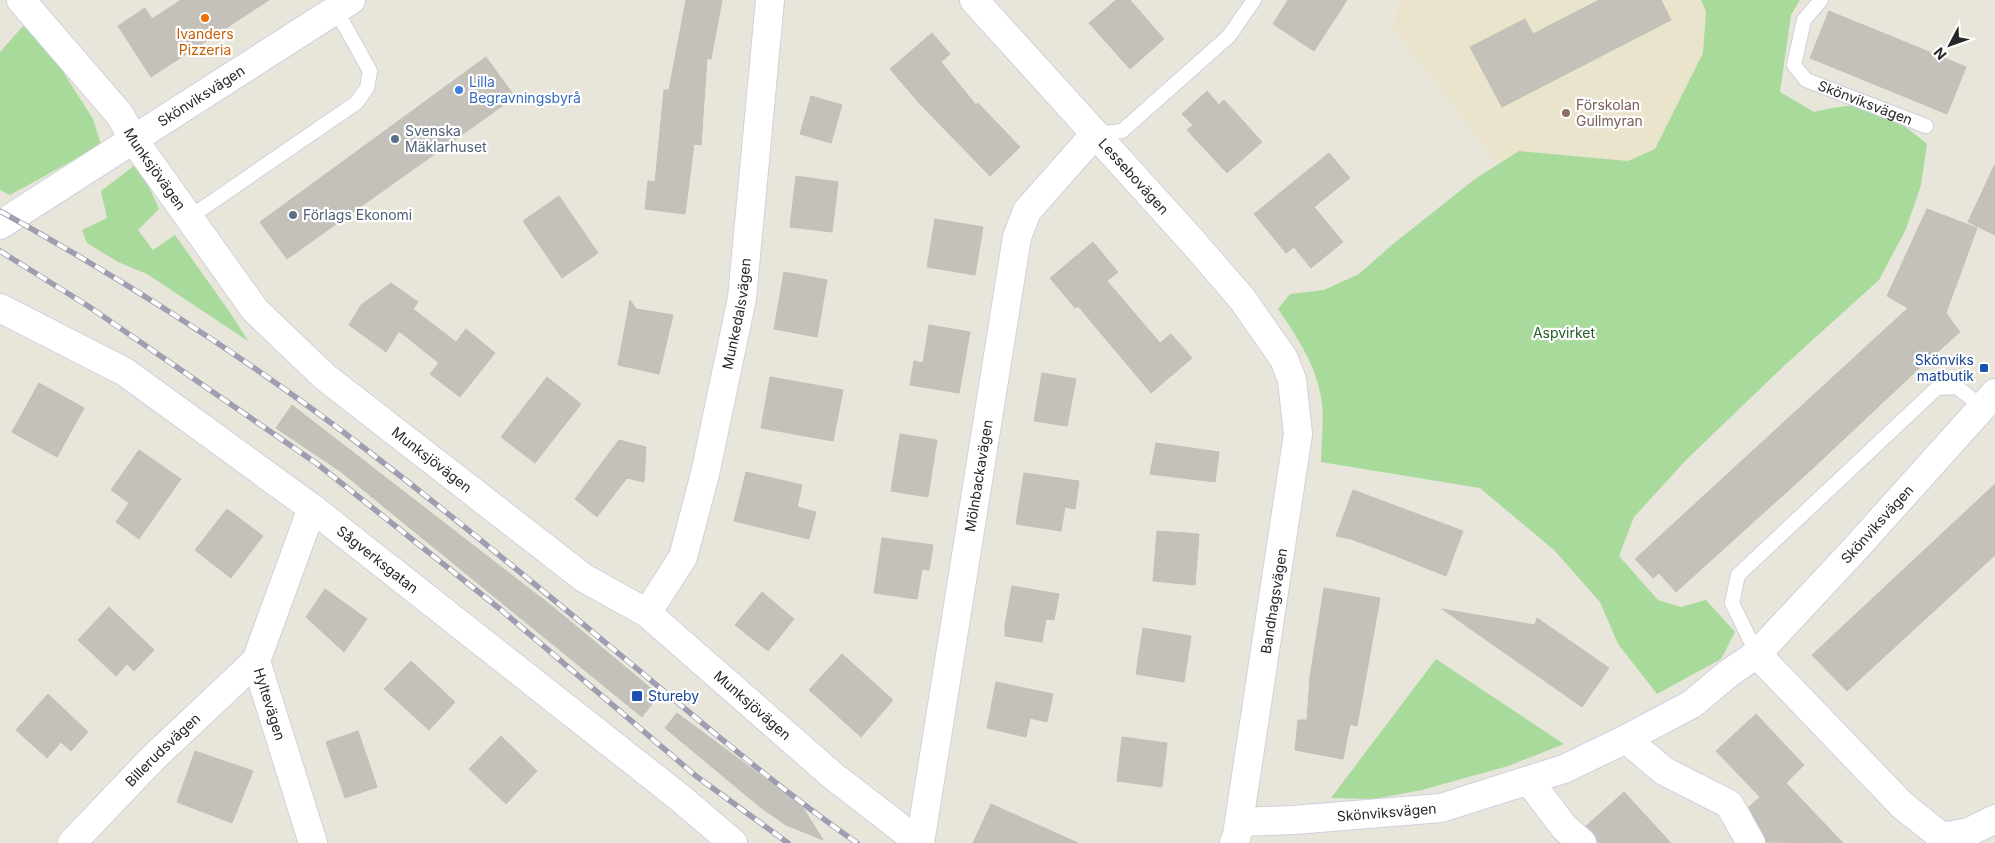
<svg xmlns="http://www.w3.org/2000/svg" width="1995" height="843" font-family="Inter,sans-serif">
  <rect width="100%" height="100%" fill="#e8e5da"/>
  <path fill="#e9e4cb" d="M 1400,0 L 1701,0 L 1706,11 L 1703,53 L 1655,149 L 1628,161 L 1519,151 L 1498,164 L 1393,28 Z"/>
  <path fill="#a8da9c" d="M 1701,0 L 1800,0 L 1791,15 L 1780,92 L 1814,112 C 1831,108 1850,104 1868,106 C 1884,109 1914,133 1927,144 L 1921,185 L 1906,229 L 1879,280 L 1786,364 L 1687,459 L 1634,517 L 1619,556 L 1658,600 L 1681,607 L 1706,600 L 1735,632 L 1721,659 L 1657,694 L 1618,644 L 1600,602 L 1554,550 L 1480,488 L 1321,462 C 1321,443 1324,423 1322,404 C 1318,368 1298,338 1278,309 L 1290,294 L 1324,290 L 1359,274 L 1393,244 L 1475,179 L 1519,151 L 1628,161 L 1655,149 L 1703,53 L 1706,11 Z
    M 23,26 L 46,45 L 93,119 L 101,145 L 10,195 L 0,190 L 0,52 Z
    M 135,165 L 142,172 L 159,209 L 138,230 L 153,250 L 175,235 L 231,314 L 248,341 L 147,274 L 118,262 L 87,243 L 82,230 L 107,218 L 101,191 Z
    M 1436,659 L 1564,744 L 1508,766 L 1422,790 L 1374,799 L 1331,798 Z"/>
  <path fill="#c4c1ba" stroke="#c3c0b5" d="M 181,0 L 269,0 L 151,77 L 118,26 L 145,8 L 152,19 Z
    M 686,0 L 722,0 L 711,59 L 707,58 L 701,145 L 694,144 L 685,214 L 645,209 L 648,181 L 655,182 L 664,90 L 669,90 Z
    M 1116,0 L 1130,0 L 1164,39 L 1130,69 L 1089,23 Z
    M 1288,0 L 1347,0 L 1314,51 L 1273,24 Z
    M 1599,0 L 1661,0 L 1671,20 L 1502,107 L 1470,47 L 1525,19 L 1533,34 Z
    M 1829,11 L 1966,67 L 1947,114 L 1810,58 Z
    M 932,33 L 950,54 L 941,62 L 976,105 L 978,103 L 1020,147 L 990,176 L 919,103 L 890,69 Z
    M 486,57 L 515,97 L 287,259 L 260,222 Z
    M 1207,91 L 1219,105 L 1224,100 L 1262,142 L 1227,173 L 1187,130 L 1193,125 L 1182,114 Z
    M 811,96 L 842,105 L 831,143 L 800,134 Z
    M 1329,153 L 1350,178 L 1314,207 L 1343,242 L 1311,268 L 1294,247 L 1286,253 L 1254,214 Z
    M 1995,164 L 1995,235 L 1968,222 Z
    M 796,176 L 838,182 L 832,232 L 790,227 Z
    M 559,196 L 598,253 L 562,278 L 523,221 Z
    M 1927,209 L 1977,228 L 1946,313 L 1960,332 L 1914,373 L 1812,469 L 1676,592 L 1659,573 L 1653,578 L 1635,559 L 1908,308 L 1887,296 Z
    M 935,219 L 983,227 L 975,275 L 927,267 Z
    M 1093,242 L 1118,272 L 1107,281 L 1160,343 L 1171,334 L 1192,358 L 1151,393 L 1078,306 L 1075,308 L 1050,278 Z
    M 784,272 L 827,280 L 817,337 L 774,329 Z
    M 391,283 L 418,302 L 413,309 L 456,342 L 466,329 L 495,353 L 460,397 L 430,374 L 439,363 L 399,331 L 386,352 L 349,325 L 361,305 Z
    M 630,300 L 636,309 L 673,315 L 659,374 L 618,365 Z
    M 929,325 L 970,332 L 959,393 L 910,385 L 914,361 L 923,363 Z
    M 1042,373 L 1076,379 L 1067,426 L 1034,421 Z
    M 547,377 L 581,404 L 535,463 L 501,437 Z
    M 770,377 L 843,390 L 833,441 L 761,428 Z
    M 39,383 L 84,408 L 57,457 L 12,432 Z
    M 292,405 L 553,607 L 659,695 L 642,717 L 340,471 L 276,428 Z
    M 900,434 L 937,440 L 928,497 L 891,491 Z
    M 619,440 L 646,447 L 644,482 L 627,478 L 597,517 L 575,499 Z
    M 1156,443 L 1219,452 L 1215,482 L 1150,474 Z
    M 139,450 L 181,479 L 139,539 L 116,522 L 129,503 L 111,490 Z
    M 746,472 L 802,485 L 797,507 L 816,512 L 809,539 L 734,521 Z
    M 1024,473 L 1079,481 L 1075,509 L 1065,507 L 1061,531 L 1016,524 Z
    M 1995,484 L 1995,555 L 1847,691 L 1812,655 Z
    M 1353,490 L 1463,531 L 1446,576 L 1386,552 L 1351,539 L 1336,536 Z
    M 227,509 L 263,536 L 231,578 L 195,550 Z
    M 1157,531 L 1199,534 L 1195,585 L 1153,581 Z
    M 882,538 L 933,545 L 929,570 L 922,569 L 917,599 L 874,593 Z
    M 1012,586 L 1059,594 L 1054,620 L 1046,619 L 1042,642 L 1005,636 L 1005,625 Z
    M 1324,588 L 1380,598 L 1357,726 L 1350,724 L 1343,759 L 1295,750 L 1298,720 L 1307,720 L 1310,677 Z
    M 325,589 L 367,619 L 344,652 L 306,617 Z
    M 762,592 L 794,619 L 768,651 L 735,625 Z
    M 109,607 L 154,650 L 134,671 L 127,664 L 116,676 L 78,640 Z
    M 1442,609 L 1535,625 L 1537,618 L 1609,668 L 1582,707 Z
    M 1143,628 L 1191,636 L 1184,682 L 1136,674 Z
    M 842,654 L 893,700 L 861,737 L 809,690 Z
    M 411,661 L 455,702 L 429,730 L 384,689 Z
    M 996,682 L 1053,694 L 1047,722 L 1030,718 L 1026,737 L 987,728 Z
    M 48,694 L 88,732 L 71,751 L 61,742 L 47,758 L 16,730 Z
    M 677,713 L 802,806 L 823,840 L 786,825 L 760,807 L 665,728 Z
    M 1756,714 L 1804,765 L 1786,783 L 1843,843 L 1766,842 L 1749,807 L 1760,797 L 1716,751 Z
    M 358,731 L 377,787 L 345,798 L 326,742 Z
    M 501,736 L 537,771 L 506,804 L 469,769 Z
    M 1122,737 L 1167,743 L 1162,787 L 1117,781 Z
    M 195,751 L 253,771 L 232,823 L 177,802 Z
    M 1624,792 L 1671,843 L 1599,843 L 1597,841 L 1593,832 L 1586,826 Z
    M 991,804 L 1078,843 L 973,843 Z"/>
  <g fill="none" stroke-linecap="round" stroke-linejoin="round">
    <defs>
      <g id="lane">
        <path id="s1" d="M 1821,0 L 1804,20 L 1794,65 L 1806,80 L 1926,126"/>
        <path d="M 1095,134 L 1122,131 L 1229,36 L 1254,0"/>
        <path d="M 190,217 L 356,103 L 367,88 L 370,71 L 336,10"/>
        <path d="M 1757,654 L 1732,603 L 1738,575 L 1937,388 L 1957,387 L 1982,407"/>
      </g>
      <g id="street">
        <path id="s2" d="M 21,0 L 120,115 L 133,139 L 255,310 L 325,377 L 584,578 L 647,613 L 832,775 L 920,843 L 1017,237 L 1027,211 L 1095,134"/>
        <path id="s3" d="M 974,0 L 1193,242 L 1243,300 L 1284,359 L 1292,380 L 1298,434 L 1237,835 L 1234,843"/>
        <path id="s4" d="M 0,225 L 351,0"/>
        <path id="s5" d="M 0,308 L 125,372 L 312,508 L 679,797 L 733,843"/>
        <path id="s6" d="M 312,508 L 256,661 L 313,843"/>
        <path id="s7" d="M 647,613 L 683,557 L 705,474 L 742,298 L 770,0"/>
        <path d="M 1757,654 L 1902,805 L 1942,837 L 1969,832 L 1995,819"/>
        <path d="M 1626,739 L 1664,771 L 1729,804 L 1751,843"/>
        <path d="M 1529,781 L 1564,827 L 1582,843"/>
        <path id="s8" d="M 1239,822 L 1294,820 L 1441,808 L 1564,769 L 1626,739 L 1692,704 L 1729,673 L 1757,654 L 1855,549 L 1995,393"/>
        <path id="s9" d="M 72,843 L 152,759 L 256,661"/>
      </g>
    </defs>
    <use href="#lane" stroke="#d0d0df" stroke-width="16"/>
    <use href="#street" stroke="#d0d0df" stroke-width="30"/>
    <use href="#lane" stroke="#fff" stroke-width="14"/>
    <use href="#street" stroke="#fff" stroke-width="28"/>
    <defs>
      <path id="rail" d="M 0,211 C 129,283 255,363 372,454 C 466,526 556,602 647,677 C 715,734 784,792 857,843
        M 0,251 L 88,306 L 316,463 L 500,609 L 696,776 L 788,843"/>
    </defs>
    <use href="#rail" stroke="#9e9eb0" stroke-width="5.5"/>
    <use href="#rail" stroke="#fff" stroke-width="4" stroke-dasharray="11" stroke-linecap="butt"/>
  </g>
  <circle fill="#e8710a" stroke="#fff" stroke-width="2" cx="205" cy="18" r="5"/>
  <circle fill="#3f7fe0" stroke="#fff" stroke-width="2" cx="459" cy="90" r="5"/>
  <circle fill="#8d6e63" stroke="#fff" stroke-width="2" cx="1566" cy="113" r="5"/>
  <g fill="#5c6f8a" stroke="#fff" stroke-width="2">
    <circle cx="395" cy="139" r="5"/>
    <circle cx="293" cy="215" r="5"/>
  </g>
  <g fill="#1a4fb4" stroke="#fff" stroke-width="2">
    <rect x="1979" y="363" width="10" height="10" rx="2.5"/>
    <rect x="631" y="690" width="12" height="12" rx="2.5"/>
  </g>
  <g text-anchor="middle" stroke-width="4.5" stroke-linejoin="round" paint-order="stroke">
    <g font-size="14" fill="#c56008" stroke="#fff">
      <text x="205" y="39">Ivanders<tspan x="205" dy="16">Pizzeria</tspan></text>
    </g>
    <g font-size="14" fill="#366cbe" stroke="#fff" text-anchor="start">
      <text x="469" y="87">Lilla<tspan x="469" dy="16">Begravningsbyrå</tspan></text>
    </g>
    <g font-size="14" fill="#272727" stroke="#fff">
      <text dy="5" stroke="none"><textPath href="#s4" startOffset="239">Skönviksvägen</textPath></text>
      <text dy="5" stroke="none"><textPath href="#s1" startOffset="155">Skönviksvägen</textPath></text>
      <text dy="5" stroke="none"><textPath href="#s2" startOffset="216">Munksjövägen</textPath></text>
      <text dy="5" stroke="none"><textPath href="#s3" startOffset="238">Lessebovägen</textPath></text>
      <text dy="5" stroke="none"><textPath href="#s7" startOffset="316">Munkedalsvägen</textPath></text>
      <text dy="5" stroke="none"><textPath href="#s2" startOffset="621">Munksjövägen</textPath></text>
      <text dy="5" stroke="none"><textPath href="#s2" startOffset="1615">Mölnbackavägen</textPath></text>
      <text dy="5" stroke="none"><textPath href="#s8" startOffset="734">Skönviksvägen</textPath></text>
      <text dy="5" stroke="none"><textPath href="#s5" startOffset="455">Sågverksgatan</textPath></text>
      <text transform="translate(1274 601) rotate(-81)" y="5">Bandhagsvägen</text>
      <text dy="5" stroke="none"><textPath href="#s6" startOffset="208">Hyltevägen</textPath></text>
      <text dy="5" stroke="none"><textPath href="#s2" startOffset="1026">Munksjövägen</textPath></text>
      <text dy="5" stroke="none"><textPath href="#s9" startOffset="130">Billerudsvägen</textPath></text>
      <text dy="5" stroke="none"><textPath href="#s8" startOffset="148">Skönviksvägen</textPath></text>
    </g>
    <g font-size="14" fill="#785e54" stroke="#fff" text-anchor="start">
      <text x="1576" y="110">Förskolan<tspan x="1576" dy="16">Gullmyran</tspan></text>
    </g>
    <g font-size="14" fill="#4e5e75" stroke="#fff" text-anchor="start">
      <text x="405" y="136">Svenska<tspan x="405" dy="16">Mäklarhuset</tspan></text>
      <text x="303" y="220">Förlags Ekonomi</text>
    </g>
    <g font-size="14" fill="#245b21" stroke="#fff">
      <text x="1564" y="338">Aspvirket</text>
    </g>
    <g font-size="14" fill="#164399" stroke="#fff" text-anchor="end">
      <text x="1974" y="365">Skönviks<tspan x="1974" dy="16">matbutik</tspan></text>
      <text x="648" y="701" text-anchor="start">Stureby</text>
    </g>
  </g>
  <g transform="translate(1950 45) rotate(229)" stroke="#ffffff" stroke-width="4" paint-order="stroke">
  <path d="M0-4L9 19L0 12L-9 19Z" fill="#272727"/>
  <text y="-8" font-size="14" font-weight="bold" text-anchor="middle" fill="#272727">N</text>
  </g>
</svg>
